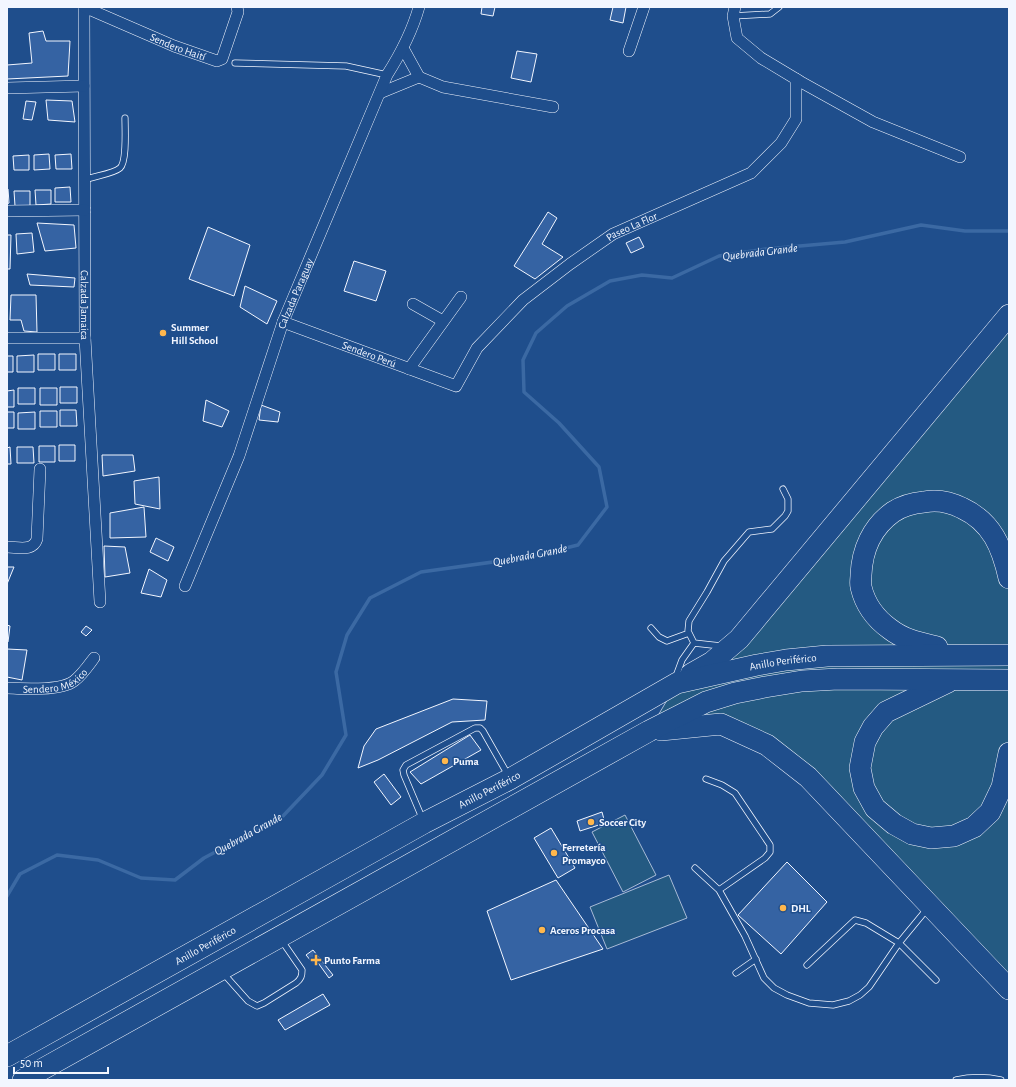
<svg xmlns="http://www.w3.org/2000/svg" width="1016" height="1087" font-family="'Alegreya Sans',sans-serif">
  <rect width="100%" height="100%" fill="#1f4e8c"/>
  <path fill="#245a82" stroke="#a8bbd7" d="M 1009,315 L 1009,989 L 808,777 L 721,724 L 649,731 L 677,683 L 712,662 Z
    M 625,815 L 656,875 L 623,892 L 592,832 Z
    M 669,875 L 687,918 L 607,949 L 590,907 Z"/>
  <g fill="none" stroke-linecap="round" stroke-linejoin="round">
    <path stroke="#3b69a3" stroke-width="3.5" d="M 7,896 L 20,874 L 57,855 L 98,860 L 141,878 L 175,880 L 204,858 L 283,816 L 322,775 L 346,735 L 336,672 L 347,635 L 370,598 L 421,572 L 529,557 L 578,545 L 607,507 L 599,467 L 559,423 L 524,392 L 523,360 L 536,333 L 567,306 L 610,281 L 642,275 L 672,278 L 719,256 L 766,249 L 845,242 L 921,225 L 965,231 L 1009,231"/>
  </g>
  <path fill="#3563a3" stroke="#f2f6ff" d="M 482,7 L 495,7 L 493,16 L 481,14 Z
    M 613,7 L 626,7 L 623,23 L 610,20 Z
    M 43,31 L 46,41 L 70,41 L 68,76 L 7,79 L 7,65 L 32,63 L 29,33 Z
    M 517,51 L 537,54 L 531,82 L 511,78 Z
    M 46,100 L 72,101 L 75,122 L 48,120 Z
    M 26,101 L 36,102 L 32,120 L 23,119 Z
    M 49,154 L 50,169 L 34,170 L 34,155 Z
    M 71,154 L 72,169 L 56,169 L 55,155 Z
    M 29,155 L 29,170 L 14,170 L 13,156 Z
    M 70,187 L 71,202 L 55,202 L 55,188 Z
    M 7,189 L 8,189 L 9,203 L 7,204 Z
    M 35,190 L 51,190 L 51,204 L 36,205 Z
    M 14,191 L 30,191 L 30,206 L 15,206 Z
    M 548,212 L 557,218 L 542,244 L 563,257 L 535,279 L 514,266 Z
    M 37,223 L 74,225 L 76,248 L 45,251 Z
    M 208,227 L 250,245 L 234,296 L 189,279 Z
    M 32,233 L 34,252 L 17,254 L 16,234 Z
    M 7,235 L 11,235 L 10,269 L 7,269 Z
    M 639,237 L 644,247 L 631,253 L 626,243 Z
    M 354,261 L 386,271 L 376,301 L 344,291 Z
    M 27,274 L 75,278 L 74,287 L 30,285 Z
    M 245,286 L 277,301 L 267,324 L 240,307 Z
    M 11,295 L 36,295 L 37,332 L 24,331 L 21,320 L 10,320 Z
    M 38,354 L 55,354 L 55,370 L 38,370 Z
    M 59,354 L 76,354 L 76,370 L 59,370 Z
    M 34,355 L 34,372 L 17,372 L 17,356 Z
    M 7,356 L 13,356 L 13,372 L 7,372 Z
    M 60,387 L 77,387 L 77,403 L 60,403 Z
    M 18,388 L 35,388 L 35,404 L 18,404 Z
    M 40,388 L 57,388 L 57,405 L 40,405 Z
    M 14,390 L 14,407 L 7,407 L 7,391 Z
    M 206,400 L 229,411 L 222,427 L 203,421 Z
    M 261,405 L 280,412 L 278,422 L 259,420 Z
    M 60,410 L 76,410 L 77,426 L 60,426 Z
    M 40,411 L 57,411 L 57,427 L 40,427 Z
    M 7,412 L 14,412 L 14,428 L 7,428 Z
    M 35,412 L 35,429 L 18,429 L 18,413 Z
    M 59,445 L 75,445 L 75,461 L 59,461 Z
    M 39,446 L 55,446 L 55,462 L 39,462 Z
    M 10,447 L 11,464 L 7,464 L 7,448 Z
    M 17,447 L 33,447 L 34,463 L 17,463 Z
    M 102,455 L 133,455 L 135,471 L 103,476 Z
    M 159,477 L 160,509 L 135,504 L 134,481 Z
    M 144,507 L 146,537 L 110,538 L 110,513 Z
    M 156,538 L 174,547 L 168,561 L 150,552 Z
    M 104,546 L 125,547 L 130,573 L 105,577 Z
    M 7,567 L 14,567 L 7,584 Z
    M 149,569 L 167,580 L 161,597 L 141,593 Z
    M 7,625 L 10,626 L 8,642 L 7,641 Z
    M 86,626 L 92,630 L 86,636 L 81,632 Z
    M 7,649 L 27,650 L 22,680 L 7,677 Z
    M 453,699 L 487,701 L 485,720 L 452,722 L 378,760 L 358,768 L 364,746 L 376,729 Z
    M 470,735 L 481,750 L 421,784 L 410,772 Z
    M 384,774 L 401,797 L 391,805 L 374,782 Z
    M 602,812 L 605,823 L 580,831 L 577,821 Z
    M 551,828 L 575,868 L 558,878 L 534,838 Z
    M 787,862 L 827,902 L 781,954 L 738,915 Z
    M 556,880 L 603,949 L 511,980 L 487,911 Z
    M 313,950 L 333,975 L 329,978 L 316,960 L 312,962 L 306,955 Z
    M 323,994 L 330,1005 L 285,1030 L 278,1020 Z"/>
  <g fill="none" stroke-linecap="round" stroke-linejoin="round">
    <defs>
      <path id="lane" d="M 733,16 L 770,14 L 779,7
        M 235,63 L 346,66 L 387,75
        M 84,180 C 94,176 113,174 120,168 C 127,162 125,128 125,118
        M 651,628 L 659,637 L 667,641 L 689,633
        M 694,643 L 721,646
        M 675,679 L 682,660 L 694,643 L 688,631 L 689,621 L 707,592 L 724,561 L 749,532 L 772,529 L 785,516 L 788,511 L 788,499 L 783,489
        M 706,779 L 722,785 L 735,793 L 770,845 L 770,852 L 765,858 L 719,890
        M 423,820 L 404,775 L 403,770 L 406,765 L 475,728 L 480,728 L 483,731 L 508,775
        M 695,868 L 719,890 L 745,936 L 764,978 L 774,988 L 787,995 L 809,1003 L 833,1005 L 849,1001 L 860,995 L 869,987 L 899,943 L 936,980
        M 807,965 L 855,920 L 866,923 L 899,943 L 927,909
        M 223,973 L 248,1001 L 257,1006 L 264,1003 L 296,983 C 301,979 302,976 302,970 L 282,941
        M 736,973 L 756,959
        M 956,1080 C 970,1077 987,1077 1001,1080"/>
      <g id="street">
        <path id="s1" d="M 84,7 L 85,338 L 100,602"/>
        <path id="s2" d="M 84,7 L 174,46 L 217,61 L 222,59 L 238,12 L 237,7"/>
        <path d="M 735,7 L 733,16 L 737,38 L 761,58 L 801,82 L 873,122 L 960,157"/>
        <path d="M 403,48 L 419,77 L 443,87 L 553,107"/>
        <path d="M 629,51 L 644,7"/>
        <path d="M 7,88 L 84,86"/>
        <path d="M 380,93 L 419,77"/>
        <path d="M 7,211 L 85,210"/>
        <path d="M 413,304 L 443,321"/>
        <path id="s3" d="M 283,322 L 456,386 L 477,348 L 523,300 L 570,264 L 613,234 L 751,173 L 781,143 L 796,119 L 796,79"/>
        <path d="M 7,338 L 85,338"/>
        <path d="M 409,369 L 461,297"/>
        <path d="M 7,547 C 18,547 33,552 37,539 L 40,469"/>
        <path id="s4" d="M 185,586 L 239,456 L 283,322 L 387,75 C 401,53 412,32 419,7"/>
        <path id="s5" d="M 7,688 C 24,689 61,691 74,681 C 82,675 88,666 94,658"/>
      </g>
      <g id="highway">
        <path d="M 937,647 C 920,643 904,640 890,629 C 876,619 865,604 861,587 C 860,583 861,579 861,575 C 862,550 872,527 893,512 C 902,506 913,503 924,502 C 938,499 950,502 962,508 C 992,522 1002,547 1009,578"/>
        <path d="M 691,674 L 712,662 L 739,639 L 1009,315"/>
        <path d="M 948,682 L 886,712 L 873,727 L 865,742 L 860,768 L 864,788 L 875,808 L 894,824 L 912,834 L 931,838 L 954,836 L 974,827 L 990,812 L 1002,787 L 1009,753"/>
        <path d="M 661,730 L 721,724 L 767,745 L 808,777 L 1009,989"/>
        <path id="s6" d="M 7,1056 L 424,823 L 510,779 L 677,683 L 757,665 L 786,660 L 827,656 L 1009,655"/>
        <path d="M 23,1080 L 649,731 L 706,702 L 735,693 L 765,687 L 802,681 L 838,679 L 1009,680"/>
      </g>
    </defs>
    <use href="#lane" stroke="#f2f6ff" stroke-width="7"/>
    <use href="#street" stroke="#f2f6ff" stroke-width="12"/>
    <use href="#highway" stroke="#f2f6ff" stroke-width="22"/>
    <use href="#lane" stroke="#1f4e8c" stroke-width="5.5"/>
    <use href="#street" stroke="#1f4e8c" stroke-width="11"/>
    <use href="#highway" stroke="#1f4e8c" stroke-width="21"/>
  </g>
  <g fill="#ffb74d" stroke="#1f4e8c" stroke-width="1.5">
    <circle cx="163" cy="333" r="4"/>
    <circle cx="445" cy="761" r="4"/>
    <circle cx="591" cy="822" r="4"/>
    <circle cx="554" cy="853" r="4"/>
    <circle cx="783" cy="908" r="4"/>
    <circle cx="542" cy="930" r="4"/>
    <path d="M314 954h4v4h4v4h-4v4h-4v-4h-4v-4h4z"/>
  </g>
  <g text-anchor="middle" stroke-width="3" stroke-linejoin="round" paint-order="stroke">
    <g font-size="11" fill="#f2f6ff" stroke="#1f4e8c">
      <text dy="4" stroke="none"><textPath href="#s2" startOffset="102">Sendero Haití</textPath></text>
      <text dy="4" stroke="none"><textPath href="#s3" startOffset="426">Paseo La Flor</textPath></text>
      <text dy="4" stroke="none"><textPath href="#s4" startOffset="313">Calzada Paraguay</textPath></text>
      <text dy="4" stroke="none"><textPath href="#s1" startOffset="298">Calzada Jamaica</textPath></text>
      <text dy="4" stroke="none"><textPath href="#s3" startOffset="92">Sendero Perú</textPath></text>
      <text dy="4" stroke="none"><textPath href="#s6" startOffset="875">Anillo Periférico</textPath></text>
      <text dy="4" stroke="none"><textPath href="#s5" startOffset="50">Sendero México</textPath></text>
      <text dy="4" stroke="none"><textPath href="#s6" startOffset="551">Anillo Periférico</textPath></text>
      <text dy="4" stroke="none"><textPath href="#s6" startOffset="227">Anillo Periférico</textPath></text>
    </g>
    <g font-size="11" font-weight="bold" fill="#f2f6ff" stroke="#1f4e8c" text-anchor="start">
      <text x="171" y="331">Summer<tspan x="171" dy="13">Hill School</tspan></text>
      <text x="453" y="765">Puma</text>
      <text x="599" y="826">Soccer City</text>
      <text x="562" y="851">Ferretería<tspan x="562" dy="13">Promayco</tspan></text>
      <text x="791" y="912">DHL</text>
      <text x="550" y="934">Aceros Procasa</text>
      <text x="324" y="964">Punto Farma</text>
    </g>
    <g font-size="12" font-style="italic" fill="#f2f6ff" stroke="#1f4e8c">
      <text transform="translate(760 252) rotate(-7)" y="4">Quebrada Grande</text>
      <text transform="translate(530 555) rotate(-11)" y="4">Quebrada Grande</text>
      <text transform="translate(248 834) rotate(-29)" y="4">Quebrada Grande</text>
    </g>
  </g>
  <rect width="1016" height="1087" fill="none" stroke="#f2f6ff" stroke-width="16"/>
  <path d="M14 1067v6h94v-6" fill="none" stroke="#f2f6ff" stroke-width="2"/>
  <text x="20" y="1067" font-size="12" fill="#f2f6ff" stroke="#1f4e8c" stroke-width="3" paint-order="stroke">50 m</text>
</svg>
